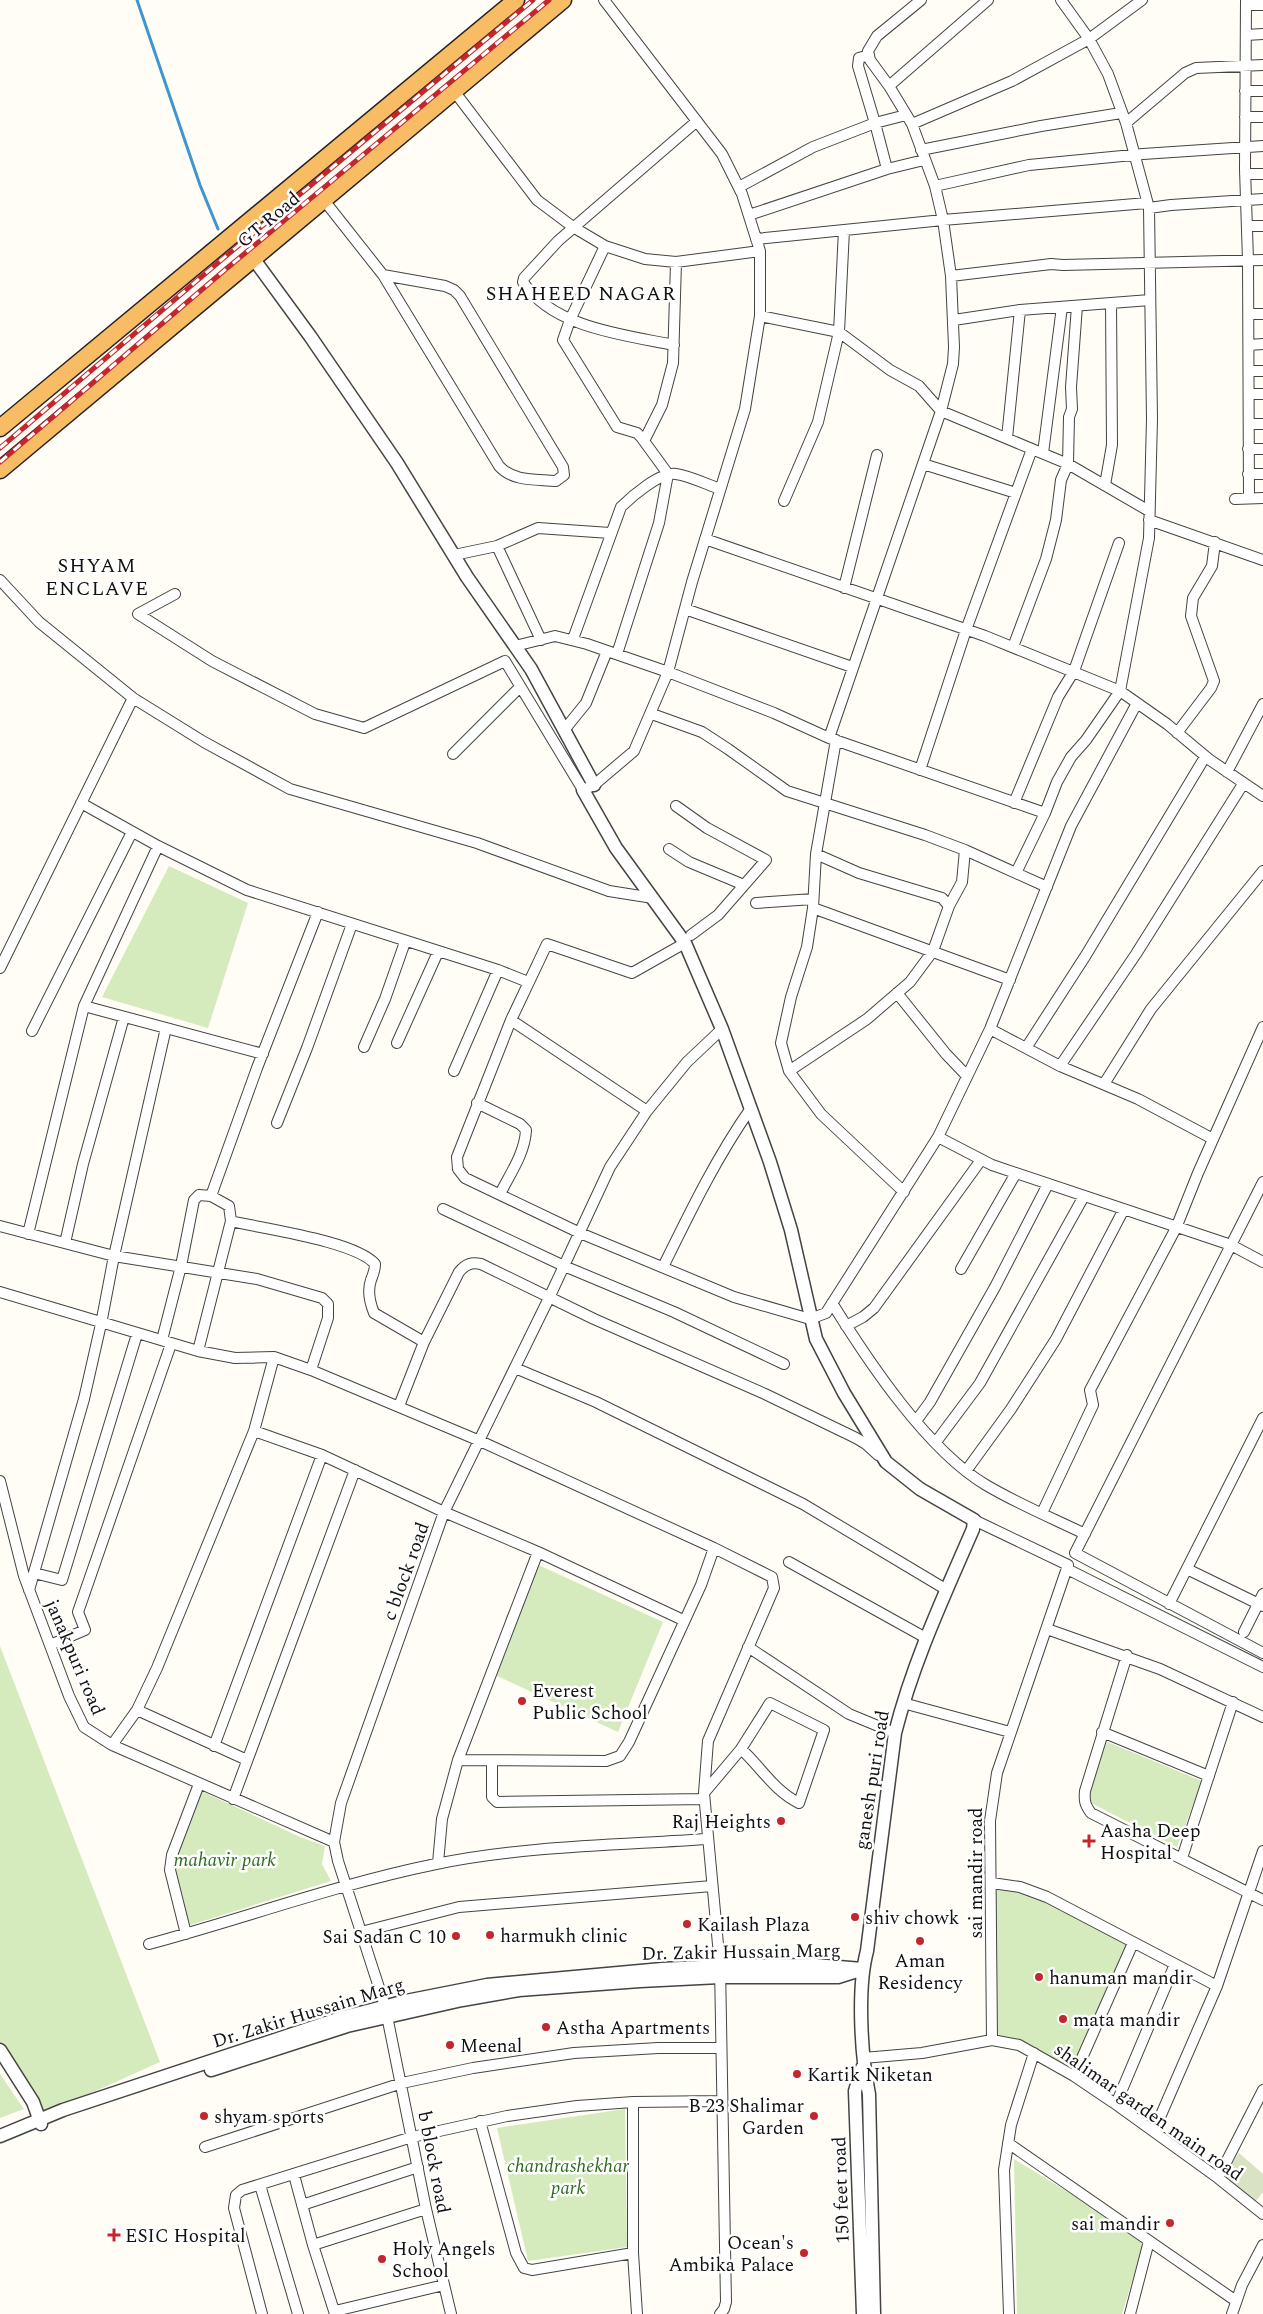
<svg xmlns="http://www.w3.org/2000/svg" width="1263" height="2314" font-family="Spectral,serif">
  <rect width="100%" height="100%" fill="#fffdf5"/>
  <path fill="#d5ebbd" d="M 169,866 L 248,903 L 208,1028 L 102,997 Z
    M 534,1563 L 663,1622 L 618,1732 L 493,1674 L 506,1616 Z
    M 0,1646 L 160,2062 L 58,2108 L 34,2114 L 0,2047 Z
    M 1105,1741 L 1202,1781 L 1177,1847 L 1087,1801 Z
    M 197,1789 L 300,1837 L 325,1846 L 322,1864 L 331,1881 L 187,1926 L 172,1884 L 174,1847 Z
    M 992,1883 L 1020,1887 L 1133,1943 L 1074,2076 L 1042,2057 L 992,2040 Z
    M 0,2074 L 24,2109 L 0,2118 Z
    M 625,2109 L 627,2247 L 528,2261 L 497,2128 Z
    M 1014,2159 L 1145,2239 L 1122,2314 L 1017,2314 Z"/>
  <path fill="#d9e3c4" d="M 1239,2153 L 1263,2174 L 1263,2192 L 1254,2203 L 1222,2178 Z"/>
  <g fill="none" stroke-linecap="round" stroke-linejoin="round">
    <path stroke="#3f96cf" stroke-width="3" d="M 137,0 L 200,185 L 218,229"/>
    <defs>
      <path id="minor" d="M 1246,0 L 1245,169 L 1248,260 L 1249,498
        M 1246,5 L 1263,5
        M 1246,35 L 1263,34
        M 869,55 L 859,58 L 858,66 L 875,123 L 906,115
        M 889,86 L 988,0
        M 454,91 L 537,200 L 573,227 L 605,246 L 645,259 L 676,262 L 760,251
        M 1245,91 L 1263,91
        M 1245,117 L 1263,117
        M 1126,123 L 1185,73 L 1196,68 L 1263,65
        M 912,124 L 1012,81 L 1089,39 L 1142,0
        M 921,150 L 1041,126 L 1121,113
        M 1245,174 L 1263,174
        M 935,186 L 1029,165 L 1143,154 L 1263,146
        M 739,187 L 813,147 L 875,123 L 887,169
        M 323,199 L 383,275 L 499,466 C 513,482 537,479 556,481 L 564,475 L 563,467 L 460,296 L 454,290 L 445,286 L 383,275
        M 1149,208 L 1171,205 L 1263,199
        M 749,215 L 887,169 L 924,160
        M 1247,226 L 1263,226
        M 756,239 L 943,220 L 1147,203
        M 605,246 L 570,320 L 563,340 L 617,427 L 637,433 L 641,437 L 668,474 L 659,523 L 617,654
        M 951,276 L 1051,264 L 1063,265 L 1263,260
        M 1249,314 L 1263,314
        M 760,316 L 839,332 L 890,370 L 919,386 L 941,411 L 1068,464 L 1149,511
        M 954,320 L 1020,310 L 1150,300
        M 674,345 C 625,335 553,328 523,282 L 524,278 L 558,241 L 697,121
        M 1249,345 L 1263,344
        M 1250,371 L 1263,371
        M 1249,394 L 1263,394
        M 1249,424 L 1263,424
        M 1007,438 L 1020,310
        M 644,441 L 662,405 L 673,363 L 676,262
        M 1248,449 L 1263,449
        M 1043,453 L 1062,307
        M 923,464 L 1016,493
        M 1248,474 L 1263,474
        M 1105,485 L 1112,445 L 1111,303
        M 1235,499 L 1263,498
        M 784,501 L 818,422 L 839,332 L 844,230
        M 1149,520 L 1263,560
        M 705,539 L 985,636 L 1120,691 L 1167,724 L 1210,760 L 1263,796
        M 497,546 L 541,640
        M 454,555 L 497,546 L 538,528 L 610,533
        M 0,580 L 39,622 L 133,698
        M 844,588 L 877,455
        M 175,594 L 138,614 L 212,661 L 315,714 L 364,728 L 505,661 L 583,790 L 594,785 L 634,751 L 668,672 L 692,582 L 745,409 L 760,316 L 760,251 L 742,194 L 722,154 L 604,0
        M 685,609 L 852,667
        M 573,639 L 621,507 C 631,497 661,471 676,474 C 690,476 706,484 720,489
        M 515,646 L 555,636 L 587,644 L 668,672 L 774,713 L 829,738 L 1045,813
        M 1013,647 L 1046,559 L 1056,520 L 1061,480 L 1068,464 L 1069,417 L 1072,409 L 1071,387 L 1077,306
        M 652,714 L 702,732 L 728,749 L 787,791 L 925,835 L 965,850 L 1047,887
        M 565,729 L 586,703 L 607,651
        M 1177,733 L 1211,688 L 1214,681 L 1191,616 L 1193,598 L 1212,566 L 1215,542
        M 829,738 L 941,411 L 953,364 L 954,347 L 951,276 L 943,220 L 935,186 L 912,124 L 889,86 L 870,60 L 868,51 L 877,36 L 921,0
        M 836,740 L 816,854 L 813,908 L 807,947 L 791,997 L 781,1043 L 789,1071 L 821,1114 L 904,1192
        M 453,754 L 520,687
        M 920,770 L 966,630 L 1032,449
        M 1227,772 L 1263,704
        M 81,803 L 158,846 L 247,890 L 498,970 L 528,982
        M 1014,803 L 1058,697 L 1074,671 L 1119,543
        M 676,806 L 707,828 L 766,860 L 718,915 L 691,935
        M 158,846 L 84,1006 L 263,1054
        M 669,849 L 689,862 L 744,885
        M 816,854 L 859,873 L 942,898 L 949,906
        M 1016,873 L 1045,813 L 1057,782 L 1071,757 L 1086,740 L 1120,691 L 1149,538 L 1152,419 L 1149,208 L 1126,123 L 1108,74 L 1089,39 L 1061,0
        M 756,903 L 813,899
        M 813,908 L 1010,980
        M 685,943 L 632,973 L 547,944 L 511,1020 L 457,1157 L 458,1169 L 465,1178 L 580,1233 L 734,1297 L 810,1319 L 826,1313 L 938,1137 L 990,1029 L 1071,826 L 1137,703
        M 0,968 L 133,698 L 204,742 L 290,789 L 477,843 L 609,891 L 653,898
        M 897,993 L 946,1054 L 967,1076
        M 511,1020 L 647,1111
        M 990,1029 L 1060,1066 L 1138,1099 L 1213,1139
        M 32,1031 L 132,832
        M 397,1043 L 438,952
        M 364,1047 L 385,999 L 405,942
        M 1026,1048 L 1086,955 L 1205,757
        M 1060,1066 L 1136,954 L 1243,784
        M 454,1071 L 498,970
        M 789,1071 L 867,1019 L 910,982 L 933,951 L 949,906 L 962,882 L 965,850
        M 1104,1084 L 1151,1009 L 1263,871
        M 477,1103 L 520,1124 L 526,1130 C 525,1153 510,1174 500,1194
        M 277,1123 L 307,1048 L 352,924
        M 938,1137 L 992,1165 L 1231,1245 L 1263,1262
        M 1263,1182 L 1075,1553 L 1263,1653
        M 443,1209 L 564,1266 L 674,1312 L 784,1364
        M 231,1221 C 264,1229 355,1241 375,1264 C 375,1271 373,1274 371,1280 C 367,1291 370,1303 374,1313 L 424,1342
        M 0,1226 L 114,1256 L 257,1279 L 322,1298 L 328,1304 L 328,1318 L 311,1370
        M 28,1234 L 84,1006
        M 65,1243 L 83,1164 L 124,1017
        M 663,1267 C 690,1212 716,1158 751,1108
        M 961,1269 L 1016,1173
        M 0,1292 L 198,1351 L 235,1358 L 274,1357 L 311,1370 L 480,1441 L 714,1548 L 772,1577 L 774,1588 L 708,1741 L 704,1793 L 720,1966 L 726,2302 L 724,2309 L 720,2314
        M 832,1303 C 868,1361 927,1450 986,1485 C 1018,1504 1052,1518 1085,1534
        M 846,1326 L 863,1317 L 874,1308 L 981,1160
        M 162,1340 L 181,1266 L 194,1200 L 199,1195 L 211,1196 L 257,1068 L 318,912
        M 198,1351 L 231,1221 L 229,1206 L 211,1196
        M 515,1368 L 596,1402 L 803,1504 L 947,1590
        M 399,1406 L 424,1342 L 459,1272 C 466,1264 471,1262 481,1264 L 594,1319 L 765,1394 L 856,1438 L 866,1444 L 878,1455
        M 916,1421 L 930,1402 L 995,1287 L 1048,1184
        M 254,1431 L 322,1455 L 444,1512 L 538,1552 L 683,1620
        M 936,1442 L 980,1383 L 1084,1196
        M 966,1471 L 1011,1409 L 1056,1339 L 1124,1209
        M 0,1481 L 24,1576 L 69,1696 L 84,1727 L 112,1745 L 334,1842
        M 1042,1513 L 1093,1405 L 1090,1390 L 1176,1228 L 1198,1173 L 1263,1027
        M 974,1520 L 1068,1565 L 997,1773 L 990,1821 L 992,2040
        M 789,1562 L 926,1638
        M 1067,1569 L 1263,1667
        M 1187,1569 L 1263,1606
        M 34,1573 L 62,1580 L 137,1334
        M 29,1590 L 84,1399 L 101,1324 L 114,1256 L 166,1028
        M 1169,1604 L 1263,1418
        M 1047,1629 L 1160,1669 L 1263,1717
        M 1244,1632 L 1263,1594
        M 50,1645 L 85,1630 L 78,1612 L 171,1344
        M 748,1647 L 849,1714 L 895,1733
        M 1127,1655 L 1085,1791 C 1084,1801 1085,1805 1091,1813 L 1263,1900
        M 903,1703 L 1010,1732
        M 137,1710 L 247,1760
        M 1102,1732 L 1209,1776
        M 112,1745 L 137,1710 L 157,1668 L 254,1431 L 274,1357
        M 214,1746 L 322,1455
        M 458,1760 L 606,1761 L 620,1756 L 629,1742 L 701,1585 L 714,1548
        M 492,1761 L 492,1797 L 497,1802 L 704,1799
        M 704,1793 L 741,1749 C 761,1767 774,1791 799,1803 L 824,1730 L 770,1703 L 741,1749
        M 233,1799 L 355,1470
        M 1182,1858 L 1233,1702
        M 438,1863 L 442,1819 L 458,1760 L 538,1552
        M 992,1883 L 1020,1887 L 1047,1897 L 1217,1986
        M 361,1932 L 459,1907 L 712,1886
        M 186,1934 L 170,1870 L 172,1855 L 199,1784
        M 149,1944 C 245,1918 338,1884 436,1864 C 522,1846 619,1845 707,1839
        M 863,2058 L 922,2053 L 992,2040 L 1019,2045 L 1074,2076 L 1114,2103 L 1218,2178 L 1263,2214
        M 1074,2076 L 1133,1943
        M 633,2102 L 633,2253 L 637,2314
        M 1116,2104 L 1175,1964
        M 480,2121 L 516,2253 L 524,2268 L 532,2270 L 633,2253
        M 1154,2131 L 1217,1986 L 1263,1851
        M 1008,2143 L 1236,2301
        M 205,2147 L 402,2083 L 473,2068 L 574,2053 L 658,2048 L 721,2048
        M 294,2175 L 313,2245 L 335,2314
        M 1218,2178 L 1263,2090
        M 260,2185 L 298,2314
        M 302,2205 L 418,2167
        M 313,2245 L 426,2209
        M 335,2311 L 444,2285
        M 262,2314 L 234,2208 L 236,2195 L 242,2190 L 412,2137 L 507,2116 L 577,2106 L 633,2102 L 722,2101
        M 451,2314 L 426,2209 L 385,2006 L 338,1861 L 334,1842 L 341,1803 L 444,1512 L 549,1298 L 610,1167 L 647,1111 L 687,1062 L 722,1029
        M 1009,2314 L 1004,2170 L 1011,2125 L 1034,2053
        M 1130,2314 L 1149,2241
        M 1232,2314 L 1242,2285 L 1263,2245"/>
      <path id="tertiary" d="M 253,258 L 310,336 L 397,463 L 467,577 L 531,669 L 594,785
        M 583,790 L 616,848 L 685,943 L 722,1029 L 770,1162 L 791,1230 L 816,1339 L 844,1393 L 886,1462 L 920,1489 L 974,1520 L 973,1529 C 944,1596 913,1662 895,1733 L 867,1951 C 857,1988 861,2056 869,2094 L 874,2314
        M 0,2050 L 33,2102 L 41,2124
        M 862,2068 L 855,2091 L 863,2314
        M 211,2070 L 347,2026 L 462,2000 L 519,1990 L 640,1981 L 720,1977 L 838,1977 L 857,1971
        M 0,2136 L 63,2110 L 344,2017 L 406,2001 L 487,1985 L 662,1969 L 720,1966 L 815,1965 L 862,1969"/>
      <path id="trunk" d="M 0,428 L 516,0
        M 0,470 L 563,0"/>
    </defs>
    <use href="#minor" stroke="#444" stroke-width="12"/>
    <use href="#tertiary" stroke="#444" stroke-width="15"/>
    <use href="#trunk" stroke="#222" stroke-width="19"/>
    <use href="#minor" stroke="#fff" stroke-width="10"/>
    <use href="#tertiary" stroke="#fff" stroke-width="12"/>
    <use href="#trunk" stroke="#f7bc64" stroke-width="16"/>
    <defs>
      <path id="rail" d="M 0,448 L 220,261 L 533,0
        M 0,462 L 226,269 L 549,0"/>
    </defs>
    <use href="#rail" stroke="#c4262e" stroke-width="5"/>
    <use href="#rail" stroke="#fff" stroke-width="3" stroke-dasharray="9" stroke-linecap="butt"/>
  </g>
  <g fill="#c4262e" stroke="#fff" stroke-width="2">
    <circle cx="522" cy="1701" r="5"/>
    <circle cx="781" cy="1821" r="5"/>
    <path d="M1086.5 1833.5h5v5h5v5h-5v5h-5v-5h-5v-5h5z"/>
    <circle cx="855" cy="1917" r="5"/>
    <circle cx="687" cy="1924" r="5"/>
    <circle cx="490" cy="1935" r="5"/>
    <circle cx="456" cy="1936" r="5"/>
    <circle cx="920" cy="1941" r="5"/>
    <circle cx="1039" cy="1977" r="5"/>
    <circle cx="1063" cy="2019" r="5"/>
    <circle cx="546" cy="2027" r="5"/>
    <circle cx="450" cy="2045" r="5"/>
    <circle cx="797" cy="2074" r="5"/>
    <circle cx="204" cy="2116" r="5"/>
    <circle cx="814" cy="2116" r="5"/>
    <circle cx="1170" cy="2223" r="5"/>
    <path d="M111.5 2227.5h5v5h5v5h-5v5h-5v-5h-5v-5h5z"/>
    <circle cx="804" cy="2253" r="5"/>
    <circle cx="382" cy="2259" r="5"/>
  </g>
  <g text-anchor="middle" stroke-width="5" stroke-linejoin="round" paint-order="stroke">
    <g font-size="19" fill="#111" stroke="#fff">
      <text transform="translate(268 219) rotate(-40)" y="7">GT Road</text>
      <text transform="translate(405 1571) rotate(-70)" y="7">c block road</text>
      <text transform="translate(76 1657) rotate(67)" y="7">janakpuri road</text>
      <text transform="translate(871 1780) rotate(-81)" y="7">ganesh puri road</text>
      <text transform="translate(975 1873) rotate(-90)" y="7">sai mandir road</text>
      <text transform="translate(741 1951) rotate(-1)" y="7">Dr. Zakir Hussain Marg</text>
      <text transform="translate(308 2012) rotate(-17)" y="7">Dr. Zakir Hussain Marg</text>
      <text transform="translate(1149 2111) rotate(35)" y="7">shalimar garden main road</text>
      <text transform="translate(435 2162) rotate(79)" y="7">b block road</text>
      <text transform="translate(840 2190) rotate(-92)" y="7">150 feet road</text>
    </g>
    <g font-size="19" fill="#111" stroke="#fff" text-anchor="start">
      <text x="532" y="1697">Everest<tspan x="532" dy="22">Public School</tspan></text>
      <text x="771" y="1828" text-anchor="end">Raj Heights</text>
      <text x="1100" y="1837">Aasha Deep<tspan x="1100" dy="22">Hospital</tspan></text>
      <text x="865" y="1924">shiv chowk</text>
      <text x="697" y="1931">Kailash Plaza</text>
      <text x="500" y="1942">harmukh clinic</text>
      <text x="446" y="1943" text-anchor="end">Sai Sadan C 10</text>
      <text x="920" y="1967" text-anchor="middle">Aman<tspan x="920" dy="22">Residency</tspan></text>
      <text x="1049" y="1984">hanuman mandir</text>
      <text x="1073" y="2026">mata mandir</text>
      <text x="556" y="2034">Astha Apartments</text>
      <text x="460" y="2052">Meenal</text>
      <text x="807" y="2081">Kartik Niketan</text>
      <text x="804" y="2112" text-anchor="end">B 23 Shalimar<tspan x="804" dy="22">Garden</tspan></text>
      <text x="214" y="2123">shyam sports</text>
      <text x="1160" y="2230" text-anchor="end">sai mandir</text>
      <text x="125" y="2242">ESIC Hospital</text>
      <text x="794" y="2249" text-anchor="end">Ocean's<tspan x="794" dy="22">Ambika Palace</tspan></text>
      <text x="392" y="2255">Holy Angels<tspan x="392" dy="22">School</tspan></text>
    </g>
    <g font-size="19" font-style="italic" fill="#2f6b1f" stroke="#fff">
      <text x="225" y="1866">mahavir park</text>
      <text x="568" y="2172">chandrashekhar<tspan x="568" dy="22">park</tspan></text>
    </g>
    <g font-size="20" letter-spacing="1" fill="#111" stroke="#fff">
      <text x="581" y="300">SHAHEED NAGAR</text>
      <text x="97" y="572">SHYAM<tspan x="97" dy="23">ENCLAVE</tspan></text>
    </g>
  </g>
</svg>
